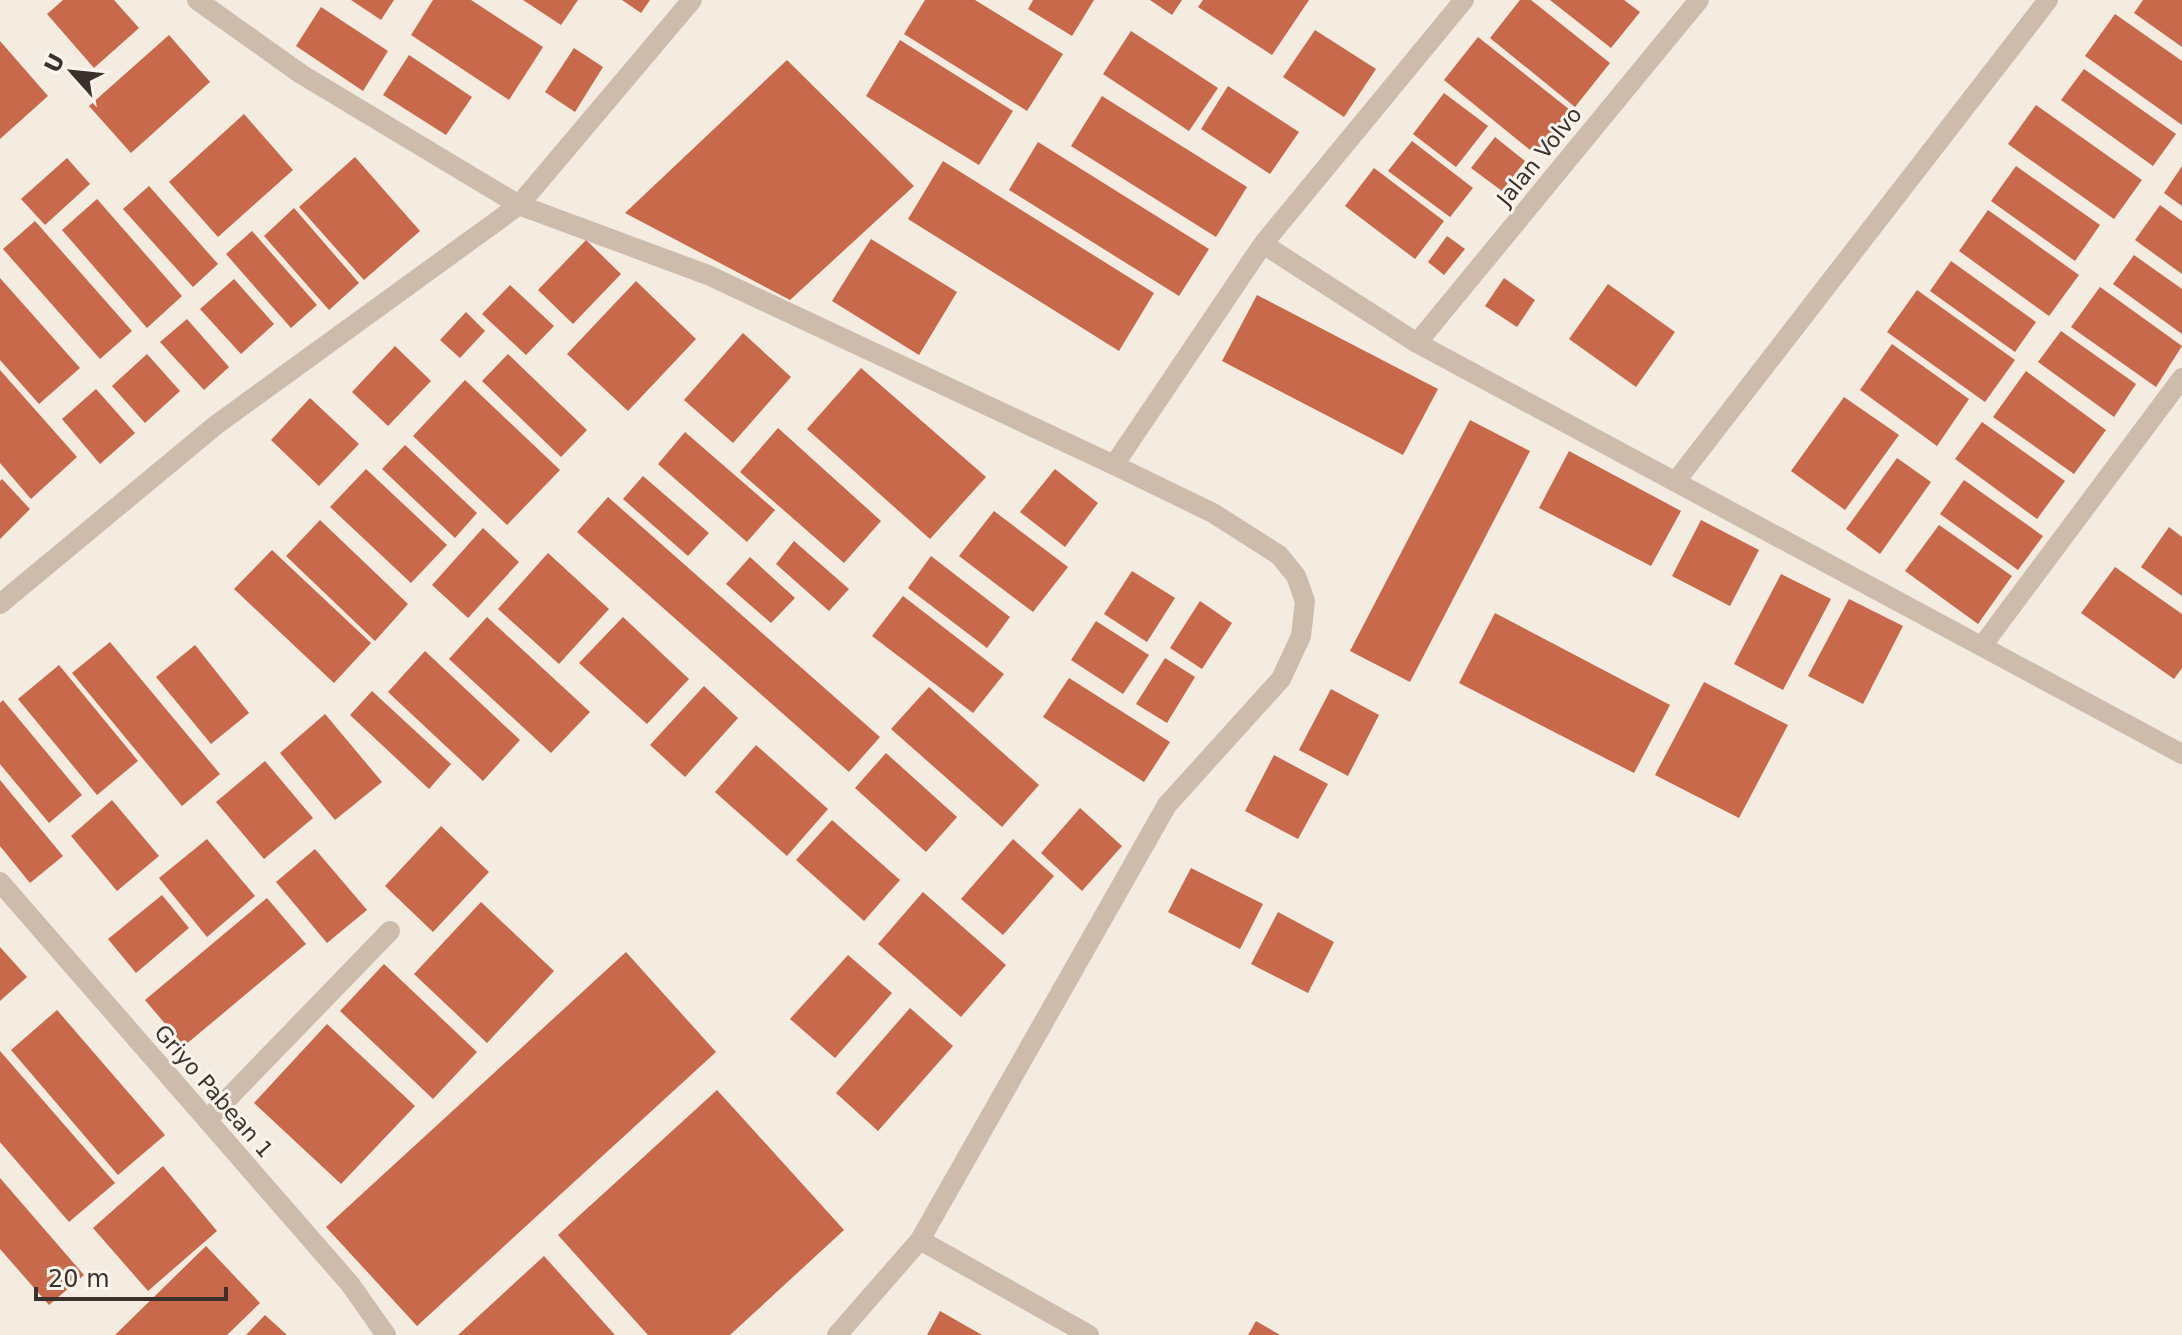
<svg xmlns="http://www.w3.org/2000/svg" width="2182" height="1335" font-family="'DejaVu Sans',sans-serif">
  <rect width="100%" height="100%" fill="#f4ebe1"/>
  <path fill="#c8694b" d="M 63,0 L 114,0 L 139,28 L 94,68 L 47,14 Z
    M 351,0 L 394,0 L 381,20 Z
    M 433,0 L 471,0 L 543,47 L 509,100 L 411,35 Z
    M 523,0 L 578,0 L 561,25 Z
    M 622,0 L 650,0 L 641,13 Z
    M 925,0 L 975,0 L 1063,54 L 1027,111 L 904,34 Z
    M 1033,0 L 1094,0 L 1072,36 L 1028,9 Z
    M 1150,0 L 1182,0 L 1172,15 Z
    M 1203,0 L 1309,0 L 1272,55 L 1198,7 Z
    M 1520,0 L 1531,0 L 1610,63 L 1575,107 L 1490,38 Z
    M 1550,0 L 1624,0 L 1640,12 L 1611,48 Z
    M 2143,0 L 2182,0 L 2182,47 L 2134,13 Z
    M 321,7 L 388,51 L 363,91 L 296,46 Z
    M 2115,14 L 2182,61 L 2182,125 L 2085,56 Z
    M 1315,30 L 1376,69 L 1344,117 L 1283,77 Z
    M 1131,31 L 1218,88 L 1189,131 L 1103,74 Z
    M 169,35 L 210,82 L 131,153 L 89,106 Z
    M 1478,37 L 1570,110 L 1535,154 L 1444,80 Z
    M 900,40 L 1013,111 L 979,165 L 866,96 Z
    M 0,41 L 48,96 L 0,139 Z
    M 574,48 L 603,67 L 575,112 L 545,92 Z
    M 409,55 L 472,97 L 446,135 L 383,95 Z
    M 787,60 L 914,186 L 790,300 L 625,213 Z
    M 2084,69 L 2176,134 L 2153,166 L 2061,100 Z
    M 1228,86 L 1299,132 L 1270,174 L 1201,129 Z
    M 1444,93 L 1488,126 L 1456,167 L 1413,134 Z
    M 1102,96 L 1247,187 L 1216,237 L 1071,146 Z
    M 2036,105 L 2142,180 L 2114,219 L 2008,144 Z
    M 244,114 L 293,170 L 218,237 L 169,182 Z
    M 1495,137 L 1525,161 L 1502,191 L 1471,168 Z
    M 1412,141 L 1473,188 L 1450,217 L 1388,171 Z
    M 1038,142 L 1209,249 L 1179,296 L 1009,190 Z
    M 355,157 L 420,231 L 364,280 L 299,207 Z
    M 67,158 L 90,184 L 45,225 L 21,199 Z
    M 943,161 L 1154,293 L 1119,351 L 908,219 Z
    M 2016,166 L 2100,225 L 2075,261 L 1991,201 Z
    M 2182,166 L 2182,206 L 2164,193 Z
    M 1374,168 L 1444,221 L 1415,259 L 1345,206 Z
    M 149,186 L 218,264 L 193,287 L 123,209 Z
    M 97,199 L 182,296 L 147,328 L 62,230 Z
    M 2160,205 L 2182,221 L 2182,274 L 2135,240 Z
    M 294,208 L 359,283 L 329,310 L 264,236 Z
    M 1988,210 L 2079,275 L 2049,316 L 1959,251 Z
    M 35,221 L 132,331 L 100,359 L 3,249 Z
    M 252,231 L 317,305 L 291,328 L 226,254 Z
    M 1447,236 L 1465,249 L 1444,275 L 1428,262 Z
    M 871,239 L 957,292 L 919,355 L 832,301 Z
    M 586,240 L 621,274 L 573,324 L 538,290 Z
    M 2134,255 L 2182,289 L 2182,334 L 2113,284 Z
    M 1951,261 L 2036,322 L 2015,352 L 1930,291 Z
    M 0,278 L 80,368 L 39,404 L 0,360 Z
    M 1504,278 L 1535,300 L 1517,327 L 1485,306 Z
    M 234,279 L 274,324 L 241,354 L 200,309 Z
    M 636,281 L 696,339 L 628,411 L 567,354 Z
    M 1608,284 L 1675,332 L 1636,387 L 1569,339 Z
    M 510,285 L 554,326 L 526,355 L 482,314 Z
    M 2100,287 L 2182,346 L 2156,387 L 2071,327 Z
    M 1917,290 L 2015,360 L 1985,402 L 1887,332 Z
    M 1257,295 L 1438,389 L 1403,455 L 1222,361 Z
    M 466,312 L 485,331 L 460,358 L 440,340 Z
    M 187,319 L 229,367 L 204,390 L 160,342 Z
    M 2061,331 L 2136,384 L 2114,417 L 2038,362 Z
    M 743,333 L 791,377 L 733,443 L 684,400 Z
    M 1892,344 L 1969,399 L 1937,446 L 1860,390 Z
    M 395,346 L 431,381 L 388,426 L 352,392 Z
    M 147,354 L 180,391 L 145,423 L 112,386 Z
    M 508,354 L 587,430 L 561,457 L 482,381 Z
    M 861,368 L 986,477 L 930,539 L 807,429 Z
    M 0,370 L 77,457 L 31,499 L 0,463 Z
    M 2026,371 L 2106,430 L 2074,474 L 1993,417 Z
    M 465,380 L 560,470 L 507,525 L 413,436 Z
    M 96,389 L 135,433 L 100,464 L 62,419 Z
    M 1844,397 L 1899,435 L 1845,510 L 1791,471 Z
    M 310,398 L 359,444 L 319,486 L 271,440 Z
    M 1470,420 L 1530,451 L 1410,682 L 1350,651 Z
    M 1982,422 L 2065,481 L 2037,519 L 1955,459 Z
    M 778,428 L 881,521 L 844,563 L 740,472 Z
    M 685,432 L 775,510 L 747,542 L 658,464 Z
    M 405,445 L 477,513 L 455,538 L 382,469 Z
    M 1569,451 L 1681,511 L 1651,566 L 1539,508 Z
    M 1897,458 L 1931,482 L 1880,554 L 1846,529 Z
    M 366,469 L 447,545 L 411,583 L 330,507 Z
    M 1055,469 L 1098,503 L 1065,547 L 1020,512 Z
    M 643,476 L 709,533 L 688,556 L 623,499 Z
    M 2,479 L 30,509 L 0,539 L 0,481 Z
    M 1964,480 L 2043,536 L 2018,570 L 1940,514 Z
    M 608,497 L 880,737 L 849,772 L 577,532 Z
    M 994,511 L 1068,567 L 1033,612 L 959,556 Z
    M 320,520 L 408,604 L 375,641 L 286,556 Z
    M 1701,520 L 1759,550 L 1730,606 L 1672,576 Z
    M 1939,525 L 2012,576 L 1978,624 L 1905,571 Z
    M 2169,527 L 2182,537 L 2182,596 L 2141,567 Z
    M 483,528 L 519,562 L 468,618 L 432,585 Z
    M 794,541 L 849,589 L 829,611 L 776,564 Z
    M 272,550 L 371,643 L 334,683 L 234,589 Z
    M 548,553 L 609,609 L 559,664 L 498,609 Z
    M 931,556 L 1010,617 L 987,648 L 908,588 Z
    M 750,557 L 795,598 L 771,623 L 726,584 Z
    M 2115,567 L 2182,614 L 2182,668 L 2174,679 L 2081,613 Z
    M 1132,571 L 1175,598 L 1147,642 L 1104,614 Z
    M 1781,574 L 1831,599 L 1783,690 L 1734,664 Z
    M 903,596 L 1004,674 L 973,713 L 872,636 Z
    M 1849,599 L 1903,626 L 1863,704 L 1808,676 Z
    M 1200,601 L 1232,623 L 1202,669 L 1170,648 Z
    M 1495,613 L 1670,705 L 1634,773 L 1459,683 Z
    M 487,617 L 590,712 L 551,753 L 449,659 Z
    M 623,617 L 689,679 L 647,724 L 579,663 Z
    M 1096,621 L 1149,655 L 1123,694 L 1071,660 Z
    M 110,642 L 220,774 L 182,806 L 72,673 Z
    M 195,645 L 249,713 L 211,744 L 156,677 Z
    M 425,651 L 520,740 L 483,781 L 388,692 Z
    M 1165,658 L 1195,677 L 1167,723 L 1136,704 Z
    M 59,665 L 138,761 L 97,795 L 18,699 Z
    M 1069,678 L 1170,742 L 1144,782 L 1043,717 Z
    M 1704,682 L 1788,725 L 1739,818 L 1655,775 Z
    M 704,686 L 738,718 L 685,777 L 650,745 Z
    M 929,687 L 1039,785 L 1002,827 L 891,729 Z
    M 1331,689 L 1379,715 L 1348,776 L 1299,750 Z
    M 372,691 L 451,764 L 429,789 L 350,715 Z
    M 3,700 L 82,795 L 49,823 L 0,764 L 0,703 Z
    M 325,714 L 382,782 L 335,820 L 280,753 Z
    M 756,745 L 828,809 L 787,856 L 715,792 Z
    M 886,753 L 957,817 L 926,852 L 855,788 Z
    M 1274,755 L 1328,784 L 1298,839 L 1245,811 Z
    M 265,761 L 313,818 L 264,859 L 216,802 Z
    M 0,780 L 63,856 L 30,883 L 0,846 Z
    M 112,800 L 159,856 L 117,891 L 71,836 Z
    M 1080,808 L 1122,846 L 1082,891 L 1041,853 Z
    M 832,820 L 900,880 L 864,921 L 796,860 Z
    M 441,826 L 489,872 L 433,932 L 385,886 Z
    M 207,839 L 255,896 L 207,937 L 159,878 Z
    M 1013,839 L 1054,876 L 1003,935 L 961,899 Z
    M 315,849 L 367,910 L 327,943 L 276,882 Z
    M 1191,868 L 1263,904 L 1240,949 L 1168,912 Z
    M 923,892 L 1006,965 L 961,1017 L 878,944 Z
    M 162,895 L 189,928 L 136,973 L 108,939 Z
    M 267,898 L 306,944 L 184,1046 L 145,1000 Z
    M 481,902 L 554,971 L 487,1043 L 414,974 Z
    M 1278,912 L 1334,942 L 1308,993 L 1251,964 Z
    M 0,947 L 27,977 L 0,1001 Z
    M 626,952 L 716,1052 L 417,1326 L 326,1227 Z
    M 848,955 L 892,993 L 835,1058 L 790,1019 Z
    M 384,964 L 477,1052 L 433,1099 L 340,1011 Z
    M 910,1008 L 953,1046 L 878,1131 L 836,1093 Z
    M 57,1010 L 165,1135 L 118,1175 L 11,1050 Z
    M 327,1024 L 415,1106 L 341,1184 L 254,1103 Z
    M 0,1051 L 115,1183 L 69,1222 L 0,1142 Z
    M 717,1090 L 844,1230 L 730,1335 L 648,1335 L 558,1235 Z
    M 163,1166 L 217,1231 L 148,1291 L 93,1228 Z
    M 0,1178 L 84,1275 L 49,1305 L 0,1249 Z
    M 206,1246 L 260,1303 L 227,1335 L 115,1335 Z
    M 544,1256 L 615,1335 L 458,1335 Z
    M 940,1311 L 982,1335 L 927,1335 Z
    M 265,1315 L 287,1335 L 246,1335 Z
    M 1256,1321 L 1280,1335 L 1248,1335 Z"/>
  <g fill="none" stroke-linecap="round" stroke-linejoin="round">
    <path stroke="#cdbbac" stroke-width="20" d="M 920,1240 L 1089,1335"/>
    <path stroke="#cdbbac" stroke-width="20" d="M 197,0 L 301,74 L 519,205 L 708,275 L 1114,465 L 1213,513 L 1279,555 L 1296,576 L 1305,601 L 1301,636 L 1281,679 L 1167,805 L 920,1240 L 837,1335
      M 1263,244 L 1417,343 L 2182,754
      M 1417,343 L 1699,0
      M 1114,465 L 1263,244 L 1464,0
      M 1676,481 L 2048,0
      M 1982,646 L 2182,378
      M 0,882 L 350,1284 L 386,1335
      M 207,1120 L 390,931"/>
    <path stroke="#cdbbac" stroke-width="20" d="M 0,604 L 216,425 L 519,205 L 692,0"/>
  </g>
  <g text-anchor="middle" stroke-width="6" stroke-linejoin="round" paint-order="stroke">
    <g font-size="22" fill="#3b302b" stroke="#fbf5ee">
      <text transform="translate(1539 156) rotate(-51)" y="8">Jalan Volvo</text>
      <text transform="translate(214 1091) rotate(49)" y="8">Griyo Pabean 1</text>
    </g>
  </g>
  <g transform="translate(72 72) rotate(297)" stroke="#fbf5ee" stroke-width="6" paint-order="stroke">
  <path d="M0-6L14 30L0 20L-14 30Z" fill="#3b302b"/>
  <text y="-12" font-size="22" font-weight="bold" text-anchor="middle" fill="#3b302b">U</text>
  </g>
  <path d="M36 1287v12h190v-12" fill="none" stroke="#3b302b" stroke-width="4"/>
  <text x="48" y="1287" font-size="24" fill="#3b302b" stroke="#fbf5ee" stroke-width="6" paint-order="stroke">20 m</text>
</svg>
